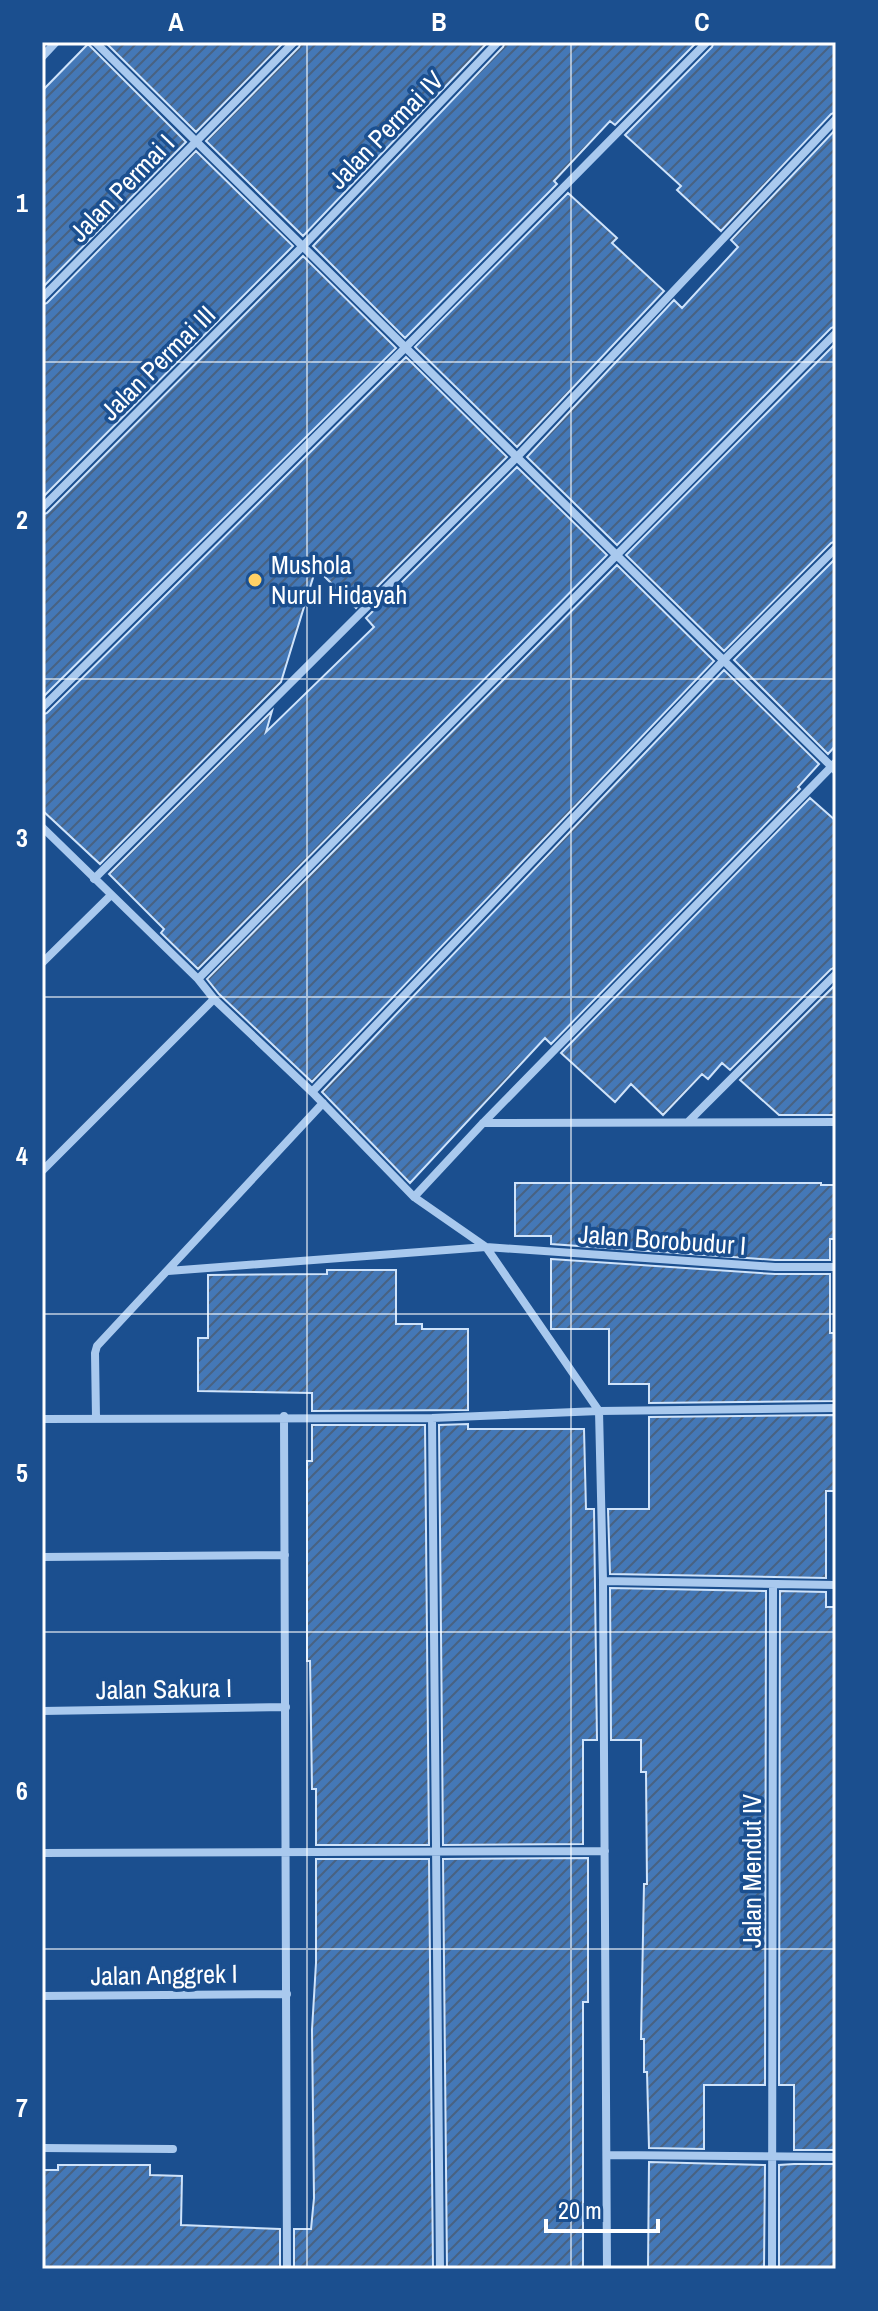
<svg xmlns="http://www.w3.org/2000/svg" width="878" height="2311" font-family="'Archivo Narrow',sans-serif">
  <defs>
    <pattern id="building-hatch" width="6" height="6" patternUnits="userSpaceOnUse" patternTransform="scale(2)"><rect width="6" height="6" fill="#4478b7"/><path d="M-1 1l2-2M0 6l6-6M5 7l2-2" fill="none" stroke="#486282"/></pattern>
  </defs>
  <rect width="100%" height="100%" fill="#1b4f8f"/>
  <path fill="url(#building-hatch)" stroke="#cfe3fa" stroke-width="2" d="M 105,42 L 284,42 L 196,132 Z
    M 301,42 L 488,42 L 303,236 L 206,141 L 299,47 Z
    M 505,42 L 697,42 L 615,125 L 610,121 L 554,181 L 557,184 L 405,338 L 313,246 L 503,47 Z
    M 714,42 L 836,42 L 836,112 L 831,114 L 721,231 L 677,190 L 681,186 L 625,135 L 712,47 Z
    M 88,44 L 186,142 L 42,288 L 42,91 Z
    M 836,129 L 836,326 L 831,328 L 617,545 L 527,457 L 674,300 L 682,308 L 738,247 L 731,240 Z
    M 196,151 L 293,246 L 42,498 L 42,305 L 47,303 Z
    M 568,193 L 617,238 L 612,243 L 664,291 L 517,447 L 415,347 Z
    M 303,256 L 396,348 L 42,698 L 42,515 L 47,513 Z
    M 836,343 L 836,541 L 831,543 L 724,651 L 626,555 Z
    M 406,357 L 507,457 L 356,608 L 316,568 L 281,682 L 100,864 L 42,810 L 42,715 L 47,713 Z
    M 517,467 L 607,555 L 198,969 L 161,933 L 164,929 L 109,874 L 272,711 L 266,732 L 374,627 L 366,618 Z
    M 836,558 L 836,745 L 828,754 L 734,660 Z
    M 617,565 L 714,661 L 312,1082 L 219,994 L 207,979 Z
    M 724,670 L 819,764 L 798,787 L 800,789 L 551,1044 L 545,1038 L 410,1183 L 322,1092 Z
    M 810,798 L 836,821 L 836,967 L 831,969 L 730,1070 L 722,1063 L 708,1079 L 702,1074 L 663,1115 L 631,1084 L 615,1102 L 561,1053 Z
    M 836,984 L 836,1115 L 779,1115 L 740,1080 Z
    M 515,1183 L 821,1183 L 821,1185 L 836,1185 L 836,1239 L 830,1239 L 830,1260 L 775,1260 L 551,1244 L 551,1236 L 515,1236 Z
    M 551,1259 L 775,1274 L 830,1274 L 830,1333 L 836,1333 L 834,1401 L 649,1403 L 649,1384 L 609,1384 L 609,1329 L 551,1329 Z
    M 327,1270 L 396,1270 L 396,1324 L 422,1324 L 422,1329 L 468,1329 L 468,1410 L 312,1411 L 312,1393 L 198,1391 L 198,1338 L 208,1338 L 208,1275 L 327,1274 Z
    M 834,1415 L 834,1491 L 826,1491 L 826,1578 L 610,1574 L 608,1509 L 649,1509 L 649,1417 Z
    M 468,1424 L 468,1429 L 584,1429 L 586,1509 L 594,1509 L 597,1740 L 583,1740 L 583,1844 L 443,1845 L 439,1425 Z
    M 312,1425 L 425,1425 L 429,1845 L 316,1845 L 316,1789 L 312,1789 L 310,1661 L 307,1661 L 307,1461 L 312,1461 Z
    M 610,1588 L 766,1591 L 765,2085 L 704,2085 L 704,2149 L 649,2148 L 647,2072 L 644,2072 L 644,2039 L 641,2039 L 644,1884 L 647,1884 L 646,1772 L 641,1772 L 641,1740 L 611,1740 Z
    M 780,1591 L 826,1592 L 826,1607 L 836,1607 L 836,2150 L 794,2150 L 794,2085 L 779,2085 Z
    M 588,1858 L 588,2002 L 583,2002 L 583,2269 L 447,2269 L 443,1859 Z
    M 316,1859 L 429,1859 L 433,2269 L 294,2269 L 294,2229 L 311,2229 L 314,2198 L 312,2030 L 316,1963 Z
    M 649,2162 L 765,2165 L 764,2269 L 648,2269 Z
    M 794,2164 L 836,2164 L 836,2267 L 779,2267 L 779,2165 Z
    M 58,2165 L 150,2165 L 150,2175 L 182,2176 L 181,2225 L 280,2229 L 280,2269 L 42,2268 L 42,2170 L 58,2170 Z"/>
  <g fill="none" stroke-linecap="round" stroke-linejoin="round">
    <path stroke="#a9c9ee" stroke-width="8" d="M 95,42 L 836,771
      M 42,57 L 56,42
      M 42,298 L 294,42
      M 42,508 L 303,246 L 498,42
      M 42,708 L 406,347 L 707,42
      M 42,827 L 198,979 L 214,999 L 312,1092 L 414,1197 L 486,1247 L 599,1411 L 836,1408
      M 94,879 L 517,457 L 836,119
      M 42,963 L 110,896
      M 198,979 L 836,333
      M 312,1092 L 724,660 L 836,548
      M 688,1122 L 836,974
      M 483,1123 L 836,1122
      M 42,1171 L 214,999
      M 414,1197 L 483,1123 L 836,762
      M 168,1271 L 486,1247 L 775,1267 L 836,1267
      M 284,1416 L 287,2269
      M 96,1418 L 95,1353 L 97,1346 L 323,1103
      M 432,1418 L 440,2269
      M 42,1419 L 432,1418 L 599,1411 L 603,1581 L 607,2269
      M 42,1557 L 285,1555
      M 603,1581 L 836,1585
      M 42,1711 L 286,1707
      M 42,1853 L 605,1851
      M 42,1996 L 287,1994
      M 42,2148 L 173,2149
      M 607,2155 L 836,2157
      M 772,2269 L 773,1584"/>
  </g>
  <path fill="none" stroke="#fff" stroke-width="2" stroke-opacity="0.55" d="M 307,42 L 307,2269M 571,42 L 571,2269M 42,362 L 836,362M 42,679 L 836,679M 42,997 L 836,997M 42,1314 L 836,1314M 42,1632 L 836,1632M 42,1949 L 836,1949"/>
  <circle fill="#ffd166" stroke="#1b4f8f" stroke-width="3" cx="255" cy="580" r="8"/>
  <g text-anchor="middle" stroke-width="7" stroke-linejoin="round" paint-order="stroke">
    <g font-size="26" fill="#fff" stroke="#1b4f8f">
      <text transform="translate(386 130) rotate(-46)" y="9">Jalan Permai IV</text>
      <text transform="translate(122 188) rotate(-46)" y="9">Jalan Permai I</text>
      <text transform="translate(158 363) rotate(-45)" y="9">Jalan Permai III</text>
      <text transform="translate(662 1240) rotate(4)" y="9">Jalan Borobudur I</text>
      <text transform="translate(164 1689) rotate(-1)" y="9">Jalan Sakura I</text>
      <text transform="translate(752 1871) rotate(-90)" y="9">Jalan Mendut IV</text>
      <text transform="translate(164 1975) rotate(-1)" y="9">Jalan Anggrek I</text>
    </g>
    <g font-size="26" fill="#fff" stroke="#1b4f8f" text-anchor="start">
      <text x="271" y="574">Mushola<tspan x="271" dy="30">Nurul Hidayah</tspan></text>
    </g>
  </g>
  <rect width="878" height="2311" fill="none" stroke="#1b4f8f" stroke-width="88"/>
  <path d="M546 2219v12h112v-12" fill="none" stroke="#ffffff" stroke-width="4"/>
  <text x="558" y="2219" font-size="24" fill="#ffffff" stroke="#1b4f8f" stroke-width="6" paint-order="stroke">20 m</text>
  <rect x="44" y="44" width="790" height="2223" fill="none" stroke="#fff" stroke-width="3"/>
  <g font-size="26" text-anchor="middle" font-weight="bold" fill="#fff">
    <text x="176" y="31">A</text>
    <text x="439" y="31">B</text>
    <text x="702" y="31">C</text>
    <text x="22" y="212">1</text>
    <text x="22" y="529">2</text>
    <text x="22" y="847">3</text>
    <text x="22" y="1165">4</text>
    <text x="22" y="1482">5</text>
    <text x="22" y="1800">6</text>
    <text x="22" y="2117">7</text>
  </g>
</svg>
